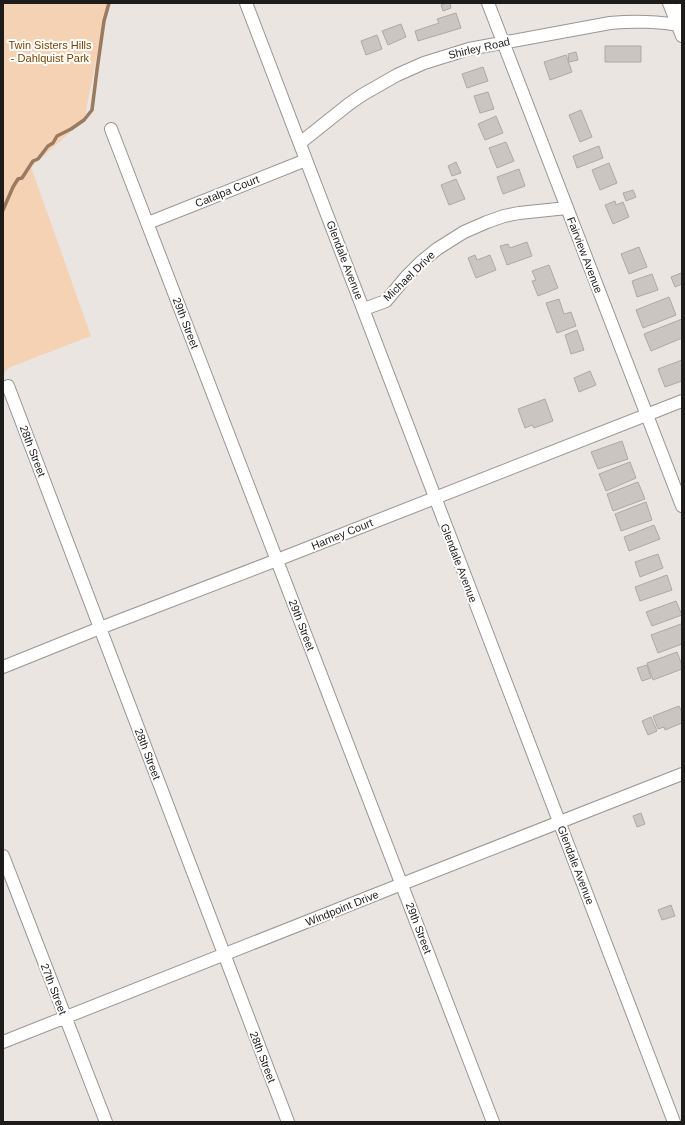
<svg xmlns="http://www.w3.org/2000/svg" width="685" height="1125" font-family="Arial,sans-serif">
  <rect width="100%" height="100%" fill="#eae5e1"/>
  <path fill="#f5d2b4" d="M 3,3 L 112,3 L 104,21 L 84,120 L 31,167 L 91,336 L 8,368 L 3,375 Z"/>
  <g fill="none" stroke-linecap="round" stroke-linejoin="round">
    <path stroke="#9a7a60" stroke-width="3.5" d="M 3,210 L 13,187 L 18,179 L 22,178 L 33,161 L 38,159 L 48,146 L 53,143 L 57,136 L 71,129 L 84,120 L 92,110 L 97,70 L 104,21 L 109,3"/>
  </g>
  <path fill="#cac5c1" stroke="#aea9a5" d="M 447,3 L 450,3 L 451,8 L 443,11 L 441,5 Z
    M 456,13 L 461,28 L 418,41 L 415,31 L 439,23 L 437,19 Z
    M 401,24 L 406,37 L 388,45 L 382,31 Z
    M 377,35 L 382,49 L 366,55 L 361,41 Z
    M 605,46 L 641,46 L 641,62 L 605,62 Z
    M 576,52 L 578,60 L 569,62 L 568,54 Z
    M 566,55 L 572,72 L 550,80 L 544,62 Z
    M 483,67 L 488,81 L 467,88 L 462,74 Z
    M 488,92 L 494,109 L 480,113 L 474,96 Z
    M 581,110 L 592,137 L 580,142 L 569,115 Z
    M 496,116 L 503,133 L 485,140 L 478,124 Z
    M 506,142 L 514,161 L 497,168 L 489,148 Z
    M 599,146 L 603,158 L 577,168 L 573,156 Z
    M 456,162 L 461,173 L 452,176 L 448,166 Z
    M 609,163 L 617,183 L 600,190 L 592,170 Z
    M 519,169 L 525,186 L 503,194 L 497,177 Z
    M 456,179 L 465,199 L 449,205 L 441,185 Z
    M 633,190 L 636,197 L 626,201 L 623,193 Z
    M 615,201 L 616,205 L 623,202 L 629,217 L 613,224 L 605,205 Z
    M 527,242 L 532,256 L 507,265 L 500,246 L 508,244 L 510,248 Z
    M 639,247 L 647,267 L 629,274 L 621,254 Z
    M 475,255 L 477,260 L 490,255 L 496,270 L 476,278 L 468,258 Z
    M 549,265 L 558,288 L 538,296 L 532,281 L 536,280 L 532,271 Z
    M 681,273 L 682,276 L 682,284 L 675,287 L 671,277 Z
    M 652,274 L 658,290 L 637,297 L 632,281 Z
    M 669,297 L 676,315 L 643,328 L 636,310 Z
    M 559,299 L 564,314 L 571,312 L 576,326 L 557,333 L 546,303 Z
    M 682,319 L 682,338 L 651,351 L 644,334 Z
    M 577,330 L 584,350 L 571,354 L 565,335 Z
    M 682,360 L 682,381 L 665,387 L 658,369 Z
    M 590,371 L 596,385 L 579,392 L 574,378 Z
    M 545,399 L 553,421 L 534,428 L 532,425 L 525,428 L 518,409 Z
    M 622,441 L 628,459 L 598,469 L 591,452 Z
    M 630,462 L 636,478 L 606,491 L 599,474 Z
    M 638,482 L 645,499 L 613,511 L 607,494 Z
    M 646,502 L 652,520 L 621,531 L 615,514 Z
    M 654,525 L 660,539 L 629,551 L 624,537 Z
    M 658,554 L 663,568 L 640,577 L 635,562 Z
    M 667,575 L 672,590 L 640,601 L 635,587 Z
    M 676,601 L 682,615 L 652,626 L 646,612 Z
    M 681,624 L 682,627 L 682,644 L 658,653 L 651,635 Z
    M 677,652 L 682,665 L 682,669 L 653,680 L 647,663 Z
    M 647,665 L 651,678 L 642,681 L 637,668 Z
    M 679,706 L 682,712 L 682,723 L 665,730 L 664,727 L 658,729 L 653,716 Z
    M 651,717 L 657,731 L 648,735 L 642,721 Z
    M 641,813 L 645,824 L 637,827 L 633,816 Z
    M 671,905 L 675,916 L 662,920 L 658,910 Z"/>
  <g fill="none" stroke-linecap="round" stroke-linejoin="round">
    <defs>
      <path id="minor" d="M 246,3 C 389,376 531,749 674,1122
        M 488,3 L 682,506
        M 669,3 L 682,36
        M 678,25 L 682,6
        M 111,129 L 493,1122
        M 300,143 L 349,104 L 362,95 L 397,75 L 424,63 L 469,49 L 610,23 C 631,21 661,21 682,26
        M 148,223 L 306,160
        M 364,309 L 386,301 L 406,277 L 421,262 L 437,249 L 464,232 L 487,222 L 504,216 L 519,213 L 567,208
        M 8,386 L 288,1122
        M 3,667 L 100,628 L 277,560 L 682,401
        M 3,856 L 106,1122
        M 3,1042 L 402,884 L 682,774"/>
    </defs>
    <use href="#minor" stroke="#999591" stroke-width="14"/>
    <use href="#minor" stroke="#fff" stroke-width="12"/>
  </g>
  <g text-anchor="middle" stroke-width="4" stroke-linejoin="round" paint-order="stroke">
    <g font-size="11" fill="#7a4300" stroke="#fff">
      <text x="50" y="49">Twin Sisters Hills<tspan x="50" dy="13">- Dahlquist Park</tspan></text>
    </g>
    <g font-size="11" fill="#1e1c1b" stroke="#fff">
      <text transform="translate(479 48) rotate(-13)" y="4">Shirley Road</text>
      <text transform="translate(227 191) rotate(-22)" y="4">Catalpa Court</text>
      <text transform="translate(585 255) rotate(69)" y="4">Fairview Avenue</text>
      <text transform="translate(345 260) rotate(69)" y="4">Glendale Avenue</text>
      <text transform="translate(409 276) rotate(-44)" y="4">Michael Drive</text>
      <text transform="translate(186 323) rotate(69)" y="4">29th Street</text>
      <text transform="translate(33 451) rotate(69)" y="4">28th Street</text>
      <text transform="translate(342 534) rotate(-22)" y="4">Harney Court</text>
      <text transform="translate(459 563) rotate(69)" y="4">Glendale Avenue</text>
      <text transform="translate(302 625) rotate(69)" y="4">29th Street</text>
      <text transform="translate(148 754) rotate(69)" y="4">28th Street</text>
      <text transform="translate(576 865) rotate(69)" y="4">Glendale Avenue</text>
      <text transform="translate(342 908) rotate(-22)" y="4">Windpoint Drive</text>
      <text transform="translate(419 928) rotate(69)" y="4">29th Street</text>
      <text transform="translate(54 989) rotate(69)" y="4">27th Street</text>
      <text transform="translate(263 1057) rotate(69)" y="4">28th Street</text>
    </g>
  </g>
  <rect width="685" height="1125" fill="none" stroke="#1e1c1b" stroke-width="8"/>
</svg>
